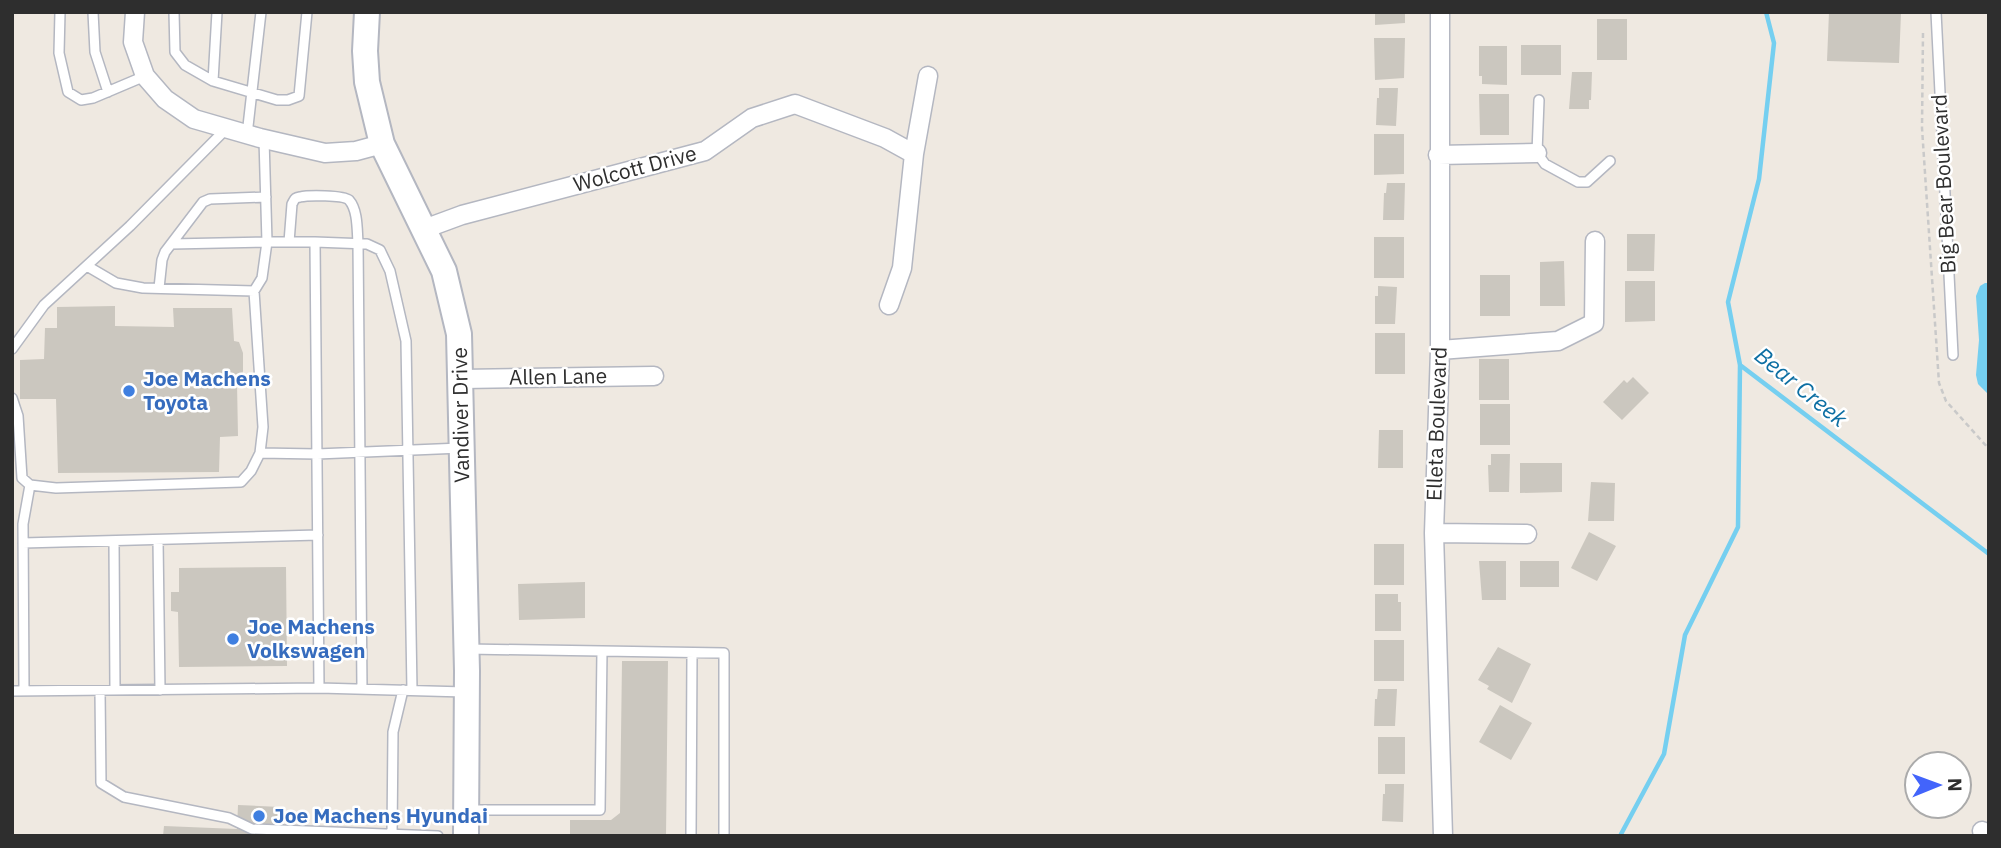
<svg xmlns="http://www.w3.org/2000/svg" width="2001" height="848" font-family="'IBM Plex Sans',sans-serif">
  <rect width="100%" height="100%" fill="#efe9e1"/>
  <path fill="#75cff0" d="M 1985,283 L 1989,283 L 1989,395 L 1978,384 L 1976,375 L 1979,340 L 1976,296 L 1980,286 Z"/>
  <g fill="none" stroke-linecap="round" stroke-linejoin="round">
    <path stroke="#75cff0" stroke-width="4.5" d="M 1766,12 L 1774,43 L 1759,179 L 1728,302 L 1740,365 L 1989,554
      M 1620,836 L 1664,754 L 1685,635 L 1738,527 L 1740,365"/>
  </g>
  <path fill="#cbc7bf" d="M 1375,12 L 1405,12 L 1405,23 L 1375,25 Z
    M 1829,12 L 1901,13 L 1899,63 L 1827,61 Z
    M 1597,19 L 1627,19 L 1627,60 L 1597,60 Z
    M 1374,38 L 1405,38 L 1404,78 L 1375,80 Z
    M 1521,45 L 1561,45 L 1561,75 L 1521,75 Z
    M 1479,46 L 1507,46 L 1507,85 L 1482,84 L 1482,76 L 1479,76 Z
    M 1572,72 L 1592,72 L 1591,100 L 1589,100 L 1589,109 L 1569,109 Z
    M 1379,88 L 1398,88 L 1396,126 L 1376,125 L 1377,98 L 1379,98 Z
    M 1479,94 L 1509,94 L 1509,135 L 1480,135 Z
    M 1374,134 L 1404,134 L 1404,174 L 1374,175 Z
    M 1387,183 L 1405,183 L 1404,220 L 1383,220 L 1384,193 L 1386,193 Z
    M 1627,234 L 1655,234 L 1654,271 L 1627,271 Z
    M 1374,237 L 1404,237 L 1404,278 L 1374,278 Z
    M 1564,261 L 1565,306 L 1540,306 L 1540,262 Z
    M 1480,275 L 1510,275 L 1510,316 L 1480,316 Z
    M 1625,281 L 1655,281 L 1655,321 L 1625,322 Z
    M 1378,286 L 1397,287 L 1395,324 L 1375,324 L 1375,296 L 1378,296 Z
    M 115,306 L 115,326 L 174,327 L 173,308 L 232,308 L 234,341 L 239,342 L 243,353 L 243,371 L 240,383 L 237,383 L 238,436 L 220,437 L 219,472 L 58,473 L 56,399 L 20,399 L 20,360 L 44,359 L 45,328 L 57,328 L 57,307 Z
    M 1375,333 L 1405,333 L 1405,374 L 1375,374 Z
    M 1479,359 L 1509,359 L 1509,400 L 1479,400 Z
    M 1633,377 L 1649,393 L 1622,420 L 1603,402 L 1624,380 L 1627,383 Z
    M 1480,404 L 1510,404 L 1510,445 L 1480,445 Z
    M 1379,430 L 1403,430 L 1403,468 L 1378,468 Z
    M 1491,454 L 1510,454 L 1509,492 L 1489,492 L 1488,465 L 1491,465 Z
    M 1520,463 L 1562,463 L 1562,492 L 1520,493 Z
    M 1591,482 L 1615,483 L 1614,521 L 1588,521 Z
    M 1589,532 L 1616,546 L 1597,581 L 1571,568 Z
    M 1374,544 L 1404,544 L 1404,585 L 1374,585 Z
    M 1479,561 L 1506,561 L 1506,600 L 1482,600 Z
    M 1520,561 L 1559,561 L 1559,587 L 1520,587 Z
    M 286,567 L 287,666 L 179,667 L 178,612 L 171,611 L 171,592 L 179,592 L 179,568 Z
    M 585,582 L 585,618 L 519,620 L 518,584 Z
    M 1375,594 L 1398,594 L 1398,602 L 1401,602 L 1401,631 L 1375,631 Z
    M 1374,640 L 1404,640 L 1404,681 L 1374,681 Z
    M 1498,647 L 1531,664 L 1512,703 L 1487,689 L 1489,686 L 1478,680 Z
    M 622,661 L 668,661 L 666,836 L 570,836 L 570,820 L 611,820 L 620,813 Z
    M 1378,689 L 1397,689 L 1395,726 L 1374,726 L 1375,699 L 1377,699 Z
    M 1500,705 L 1532,723 L 1511,760 L 1479,742 Z
    M 1378,737 L 1405,737 L 1405,774 L 1378,774 Z
    M 1385,784 L 1404,784 L 1403,822 L 1382,821 L 1383,794 L 1385,794 Z
    M 238,805 L 280,807 L 279,832 L 325,836 L 163,836 L 164,826 L 237,829 Z"/>
  <g fill="none" stroke-linecap="round" stroke-linejoin="round">
    <defs>
      <path id="service" d="M 60,12 L 59,53 L 68,92 L 81,100 L 93,98 L 145,76
        M 93,12 L 95,52 L 108,92
        M 174,12 L 175,52 L 185,65 L 213,81 L 277,100 L 288,100 L 299,96 L 307,12
        M 1936,12 L 1953,355
        M 213,81 L 217,12
        M 1539,100 L 1537,153 L 1545,164 L 1578,182 L 1587,182 L 1610,161
        M 247,135 L 261,12
        M 264,139 L 267,242 L 315,242 L 319,688 L 465,692
        M 289,242 L 292,204 C 295,199 294,198 300,197 C 308,195 343,195 349,200 C 358,210 357,230 358,243 L 362,689
        M 315,242 L 367,244 L 380,250 L 390,271 L 406,341 L 412,690
        M 87,266 L 116,283 L 143,288 L 254,291 L 262,278 L 267,242 L 171,244
        M 159,288 L 162,260 L 165,252 L 203,202 L 210,199 L 266,197
        M 12,349 L 44,305 L 130,226 L 226,129
        M 12,398 L 18,416 L 22,478 L 30,485 L 56,488 L 241,482 L 251,471 L 260,453 L 263,427 L 254,291
        M 260,453 L 317,454 L 461,448
        M 158,540 L 160,690
        M 114,541 L 115,690
        M 23,543 L 318,535
        M 467,649 L 602,651 L 600,810 L 468,810
        M 602,651 L 724,653 L 724,836
        M 12,691 L 319,688
        M 24,691 L 23,524 L 30,485
        M 100,691 L 101,783 L 124,797 L 229,818 L 252,829 L 438,836
        M 392,836 L 393,732 L 403,690
        M 691,836 L 692,654"/>
      <path id="minor" d="M 135,12 L 133,42 L 145,76 L 165,99 L 194,119 L 260,138 L 325,153 L 356,151 L 382,144
        M 1440,12 L 1440,350 L 1434,533 L 1443,836
        M 1438,155 L 1537,153
        M 424,229 L 462,215 L 705,151 L 752,118 L 795,104 L 885,138 L 914,154
        M 889,305 L 902,268 L 914,154 L 928,76
        M 1440,350 L 1558,341 L 1594,323 L 1595,241
        M 462,379 L 654,376
        M 1434,533 L 1527,534
        M 1982,831 L 1986,836"/>
      <path id="secondary" d="M 367,12 L 365,51 L 367,82 L 382,144 L 444,271 L 459,334 L 467,671 L 466,836"/>
    </defs>
    <use href="#service" stroke="#b4b7c1" stroke-width="12"/>
    <use href="#minor" stroke="#b4b7c1" stroke-width="21"/>
    <use href="#secondary" stroke="#b4b7c1" stroke-width="28"/>
    <path stroke="#c9c9c9" stroke-width="2.5" stroke-dasharray="5 3.5" stroke-linecap="butt" d="M 1923,33 L 1922,128 L 1939,383 L 1946,401 L 1989,449"/>
    <use href="#service" stroke="#fff" stroke-width="9"/>
    <use href="#minor" stroke="#fff" stroke-width="18"/>
    <use href="#secondary" stroke="#fff" stroke-width="24"/>
  </g>
  <g fill="#3f7fe0" stroke="#fff" stroke-width="2.5">
    <circle cx="129" cy="391" r="7"/>
    <circle cx="233" cy="639" r="7"/>
    <circle cx="259" cy="816" r="7"/>
  </g>
  <g text-anchor="middle" stroke-width="5" stroke-linejoin="round" paint-order="stroke">
    <g font-size="21" fill="#2e2e2e" stroke="#fff">
      <text transform="translate(635 169) rotate(-15)" y="7">Wolcott Drive</text>
      <text transform="translate(1944 184) rotate(-93)" y="7">Big Bear Boulevard</text>
      <text transform="translate(558 377) rotate(-1)" y="7">Allen Lane</text>
      <text transform="translate(461 415) rotate(-91)" y="7">Vandiver Drive</text>
      <text transform="translate(1437 424) rotate(-88)" y="7">Elleta Boulevard</text>
    </g>
    <g font-size="21" font-weight="bold" fill="#366cbe" stroke="#fff" text-anchor="start">
      <text x="143" y="386">Joe Machens<tspan x="143" dy="24">Toyota</tspan></text>
      <text x="247" y="634">Joe Machens<tspan x="247" dy="24">Volkswagen</tspan></text>
      <text x="273" y="823">Joe Machens Hyundai</text>
    </g>
    <g font-size="23" font-style="italic" fill="#0d6fa3" stroke="#fff">
      <text transform="translate(1801 387) rotate(39)" y="8">Bear Creek</text>
    </g>
  </g>
  <rect width="2001" height="848" fill="none" stroke="#2e2e2e" stroke-width="28"/>
  <g transform="translate(1938 785) rotate(89)"><circle r="33" fill="#ffffff" stroke="#ababab" stroke-width="2"/>
  <path d="M0-5L12 26L0 18L-12 26Z" fill="#4264fb"/>
  <text y="-10" font-size="19" font-weight="bold" text-anchor="middle" fill="#2e2e2e">N</text>
  </g>
</svg>
